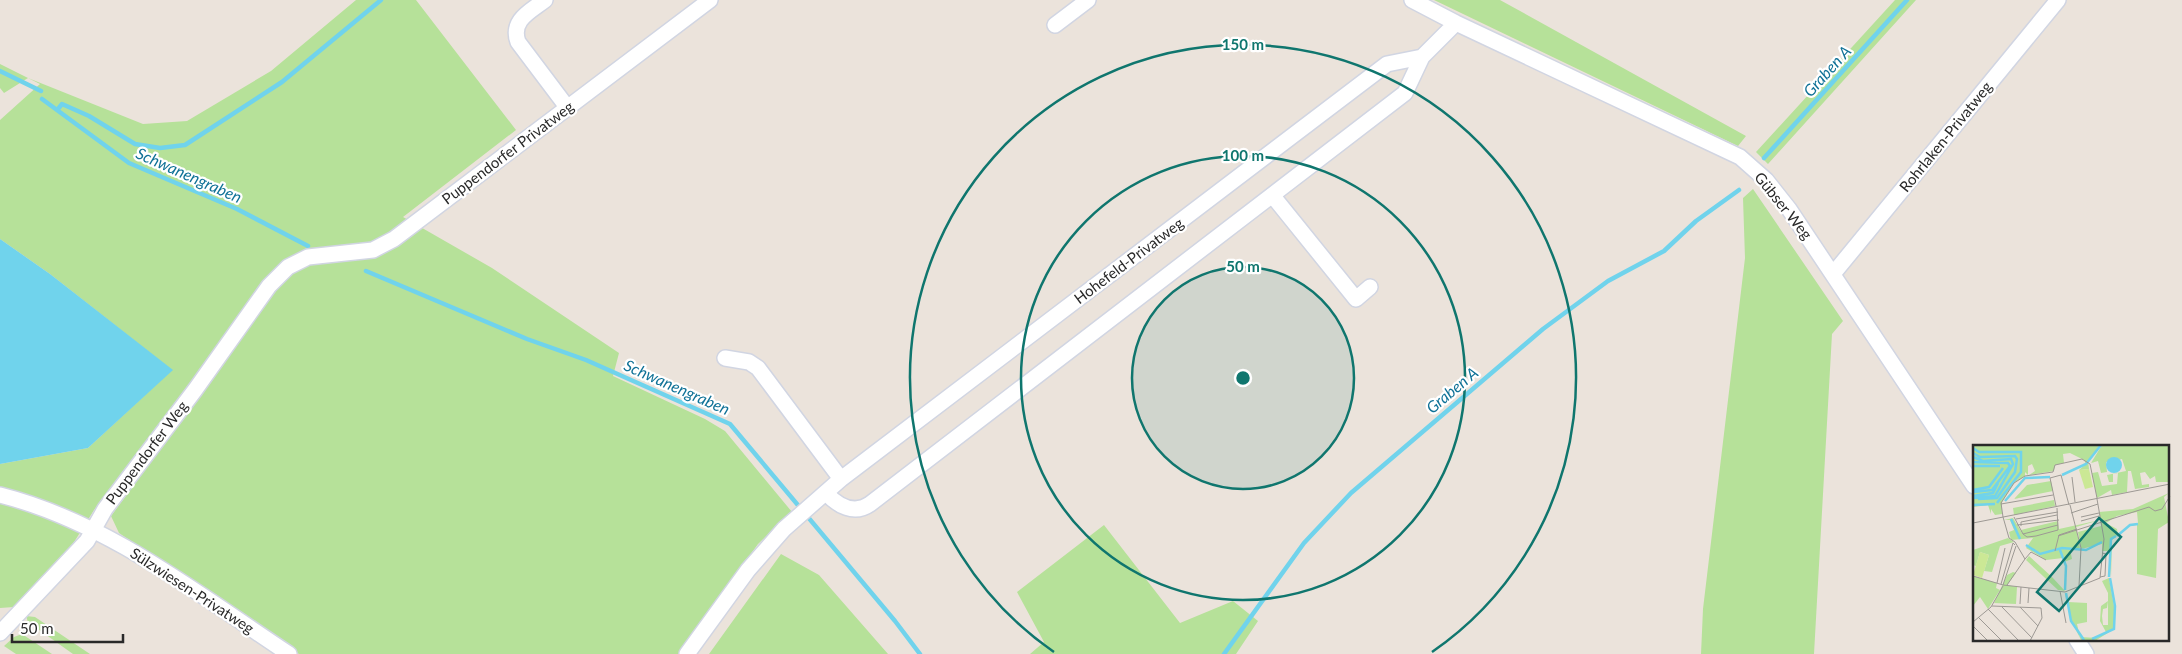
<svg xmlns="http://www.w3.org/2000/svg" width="2182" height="654" font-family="Lato,sans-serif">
  <rect width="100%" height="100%" fill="#ebe3db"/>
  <path fill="#b6e199" d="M 356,0 L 416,0 L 516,130 L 403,217 L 492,268 L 619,353 L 613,376 L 705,419 L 725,431 L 792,512 L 758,544 L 679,654 L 299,654 L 119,533 L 111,516 L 201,393 L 189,384 L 94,510 L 71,547 L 14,607 L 0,608 L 0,464 L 88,448 L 172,370 L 50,274 L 0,239 L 0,120 L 40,84 L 28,78 L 4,93 L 0,88 L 0,64 L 28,78 L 143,124 L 187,121 L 271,71 Z
    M 1434,0 L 1500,0 L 1746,136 L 1738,146 Z
    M 1895,0 L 1916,0 L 1768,164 L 1756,152 Z
    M 1753,189 L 1843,321 L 1832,334 L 1814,654 L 1701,654 L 1703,609 L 1745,258 L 1743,198 Z
    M 1104,525 L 1180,623 L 1233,601 L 1258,621 L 1236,654 L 1030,654 L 1044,642 L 1017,592 Z
    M 781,554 L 819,575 L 888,654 L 709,654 Z
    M 26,616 L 35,617 L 90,654 L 73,654 L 28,622 Z
    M 22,634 L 52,654 L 16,654 L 4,646 L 14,637 Z"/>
  <path fill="#70d3ec" d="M 0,239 L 50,274 L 173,370 L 88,448 L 0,464 Z"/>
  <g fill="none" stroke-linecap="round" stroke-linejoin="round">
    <path stroke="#70d3ec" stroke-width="4.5" d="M 0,71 L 41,91
      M 42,99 L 129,163 L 237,209 L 308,246
      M 58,109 L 62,104 L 89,116 L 135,144 L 160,148 L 185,145 L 282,82 L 381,0
      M 1764,158 L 1907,0
      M 366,271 L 527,339 L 586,360 L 730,424 L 895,621 L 920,654
      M 1224,654 L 1304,543 L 1351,493 L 1543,329 L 1608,281 L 1664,251 L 1696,221 L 1739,190"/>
    <defs>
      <path id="minor" d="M 545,0 C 531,11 510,20 518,42 L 567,107
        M 1412,0 L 1456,23 L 1740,157 L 1766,180 L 1789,209 L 1974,486
        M 1055,25 L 1088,0
        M 1272,195 L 1356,299 L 1370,287
        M 1833,274 L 2058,0
        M 725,358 L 749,362 L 758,368 L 841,479
        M 826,493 C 838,506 854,515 870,504 L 1405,93 L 1422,57
        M 0,495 C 107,522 198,594 289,654
        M 0,633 L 87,541 L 105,509 L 195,390 L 269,286 L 288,267 L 308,257 L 373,250 L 394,239 L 710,0
        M 2077,640 L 2086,654
        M 687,654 L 748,570 L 784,529 L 841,479 L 1387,64 L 1422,57 L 1456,23"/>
    </defs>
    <use href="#minor" stroke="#d1d5e2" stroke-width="18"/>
    <use href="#minor" stroke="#fff" stroke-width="15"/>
  </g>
  <circle cx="1243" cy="378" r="111" fill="#0f766e" fill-opacity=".12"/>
  <g fill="none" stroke="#0f766e" stroke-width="2.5">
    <circle cx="1243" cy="378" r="111"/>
    <circle cx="1243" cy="378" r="222"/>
    <path d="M1054 652A333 333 0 1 1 1432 652"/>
  </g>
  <g text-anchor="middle" stroke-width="4.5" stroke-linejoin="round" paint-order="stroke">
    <g font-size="15" fill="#292929" stroke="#fff">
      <text transform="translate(1946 137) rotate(-51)" y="5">Rohrlaken-Privatweg</text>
      <text transform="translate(508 153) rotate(-37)" y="5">Puppendorfer Privatweg</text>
      <text transform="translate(1783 206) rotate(51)" y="5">Gübser Weg</text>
      <text transform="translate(1129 261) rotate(-37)" y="5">Hohefeld-Privatweg</text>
      <text transform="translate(147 453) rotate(-53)" y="5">Puppendorfer Weg</text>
      <text transform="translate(192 591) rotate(33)" y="5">Sülzwiesen-Privatweg</text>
    </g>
    <g font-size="16" font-style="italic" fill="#107297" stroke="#fff">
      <text transform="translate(1827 71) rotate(-48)" y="6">Graben A</text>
      <text transform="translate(189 175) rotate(24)" y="6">Schwanengraben</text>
      <text transform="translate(677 387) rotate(24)" y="6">Schwanengraben</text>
      <text transform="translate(1452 390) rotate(-40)" y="6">Graben A</text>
    </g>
  </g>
  <g transform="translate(1973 445)">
    <rect width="196" height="196" fill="#ebe3db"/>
    <path d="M 0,0 L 127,0 L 115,16 L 116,24 L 106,25 L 113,19 L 111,15 L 97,8 L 90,9 L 91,18 L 82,20 L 81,26 L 56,30 L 62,26 L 59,19 L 55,21 L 55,30 L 52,27 L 52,31 L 41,38 L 29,57 L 29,69 L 22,70 L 18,64 L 18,69 L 15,60 L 0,62 ZM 129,0 L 196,0 L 196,37 L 183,37 L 182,31 L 177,34 L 172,27 L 167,28 L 169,40 L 176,39 L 176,42 L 162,44 L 158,26 L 155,26 L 154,47 L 139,50 L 138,45 L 124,53 L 119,28 L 125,27 L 129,41 L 144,39 L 145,28 L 140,29 L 140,37 L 136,37 L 134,30 L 153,26 L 149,14 L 133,17 L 134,27 L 128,28 L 125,16 L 118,18 ZM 78,36 L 80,46 L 41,54 L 54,40 ZM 196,48 L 191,52 L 196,77 L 185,84 L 183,133 L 164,129 L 164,80 L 156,81 L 139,95 L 138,132 L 136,106 L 129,106 L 129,99 L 108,104 L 105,87 L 128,81 L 126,67 L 160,64 ZM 164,67 L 165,78 L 157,80 L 148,88 L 145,90 L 144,84 L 133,78 L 144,71 ZM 81,55 L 82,61 L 41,70 L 40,63 ZM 40,73 L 49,88 L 48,85 L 85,76 L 86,84 L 127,75 L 103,82 L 107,103 L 97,104 L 99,114 L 91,117 L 90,113 L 73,115 L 53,103 L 60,93 L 38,95 L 36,87 L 41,85 L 37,75 L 31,75 ZM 35,93 L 41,97 L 27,101 L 19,127 L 11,126 L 16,110 L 7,107 L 3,121 L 0,120 L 0,105 ZM 56,111 L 79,132 L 92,146 L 85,145 L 53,115 ZM 40,127 L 43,128 L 34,140 L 44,142 L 43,159 L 21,158 L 34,130 ZM 0,131 L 24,138 L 23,143 L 27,145 L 15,164 L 7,152 L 0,161 ZM 136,133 L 141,161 L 141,184 L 122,196 L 108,195 L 97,173 L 92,147 L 95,157 L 114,158 L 114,177 L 104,179 L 107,192 L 124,193 L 133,187 L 127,176 L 128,161 L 135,156 L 134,163 L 130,164 L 129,171 L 130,180 L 135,180 L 135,148 L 129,136 Z" fill="#b6e199" fill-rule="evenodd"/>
    <path d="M 116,24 L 120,42 L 112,44 L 106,25 ZM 7,107 L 16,110 L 9,133 L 0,130 Z" fill="#cbe895"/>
    <path d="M133 20a8 8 0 1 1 16 0a8 8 0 1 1-16 0Z" fill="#70d3ec"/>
    <path fill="none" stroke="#70d3ec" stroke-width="2.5" d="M 0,3 L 6,7 L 48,7 L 48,27 L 24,58M 0,8 L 7,12 L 42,11 L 44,14 L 42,27 L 24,53 L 5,54M 0,12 L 10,16 L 38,14 L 40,19 L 22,51 L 0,53M 0,17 L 35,18 L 37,21 L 19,45 L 0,47M 0,21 L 27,21M 89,30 L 113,19 L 128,0M 0,45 L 16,42 L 30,23M 0,51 L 20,48 L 25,38M 32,56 L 52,33 L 77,32M 0,60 L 22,59M 38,74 L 47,94M 144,91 L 157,80 L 165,79M 53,100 L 67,109 L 89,103 L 113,105 L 129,97M 87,105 L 93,121 L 92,145M 136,132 L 138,94 L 143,91M 93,148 L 98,176 L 111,195M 119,194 L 141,184 L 142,161 L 137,133"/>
    <path fill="none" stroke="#9d9994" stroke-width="1" d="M 99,32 L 102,57M 28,59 L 80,50M 97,60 L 108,103 L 106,141M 83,61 L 77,33 L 88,30 L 96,60M 98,68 L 125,59M 41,72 L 50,89 L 54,92 L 63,91 L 85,85 L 84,63M 108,72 L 126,68M 43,74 L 85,67M 108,76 L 126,71M 0,78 L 197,39M 44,80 L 86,75M 48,81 L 48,77 L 84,70M 50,89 L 85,80M 85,91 L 176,62 L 182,66 L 189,64 L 197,51M 82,106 L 86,90 L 104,84M 52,114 L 58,107 L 73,115M 0,131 L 30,140 L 92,147 L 127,133 L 131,94 L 124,54M 127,132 L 132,131 L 133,109 L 129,108M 24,138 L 32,103M 28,139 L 40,98 L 42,100M 30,140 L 43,101M 34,140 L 52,114 L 42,97 L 36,93 L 30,72 L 28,58 L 41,38 L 52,31 L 80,27 L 82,20 L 109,14 L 117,19 L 124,53M 87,146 L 93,178M 55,158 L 56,143M 47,159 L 48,142M 19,161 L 68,163 L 69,173 L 57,196M 29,162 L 59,193M 47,162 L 65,181M 15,164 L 46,196M 5,172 L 29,196M 0,177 L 18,162 L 30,141M 0,181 L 15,196"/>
    <path fill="#0f766e" fill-opacity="0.15" stroke="#0f766e" stroke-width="2.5" d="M 126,73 L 148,92 L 86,166 L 64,147 Z"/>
    <rect width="196" height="196" fill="none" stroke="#292929" stroke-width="2.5"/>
  </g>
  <circle cx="1243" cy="378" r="8" fill="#0f766e" stroke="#fff" stroke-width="2.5"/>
  <g font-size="15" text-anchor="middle" font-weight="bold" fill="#0f766e" stroke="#fff" stroke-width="4.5" stroke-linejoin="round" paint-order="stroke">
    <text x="1243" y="50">150 m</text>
    <text x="1243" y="161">100 m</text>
    <text x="1243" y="272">50 m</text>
  </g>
  <path d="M12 634v8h111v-8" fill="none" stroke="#292929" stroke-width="2.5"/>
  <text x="20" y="634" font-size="15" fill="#292929" stroke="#ffffff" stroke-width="4" paint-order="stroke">50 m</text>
</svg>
